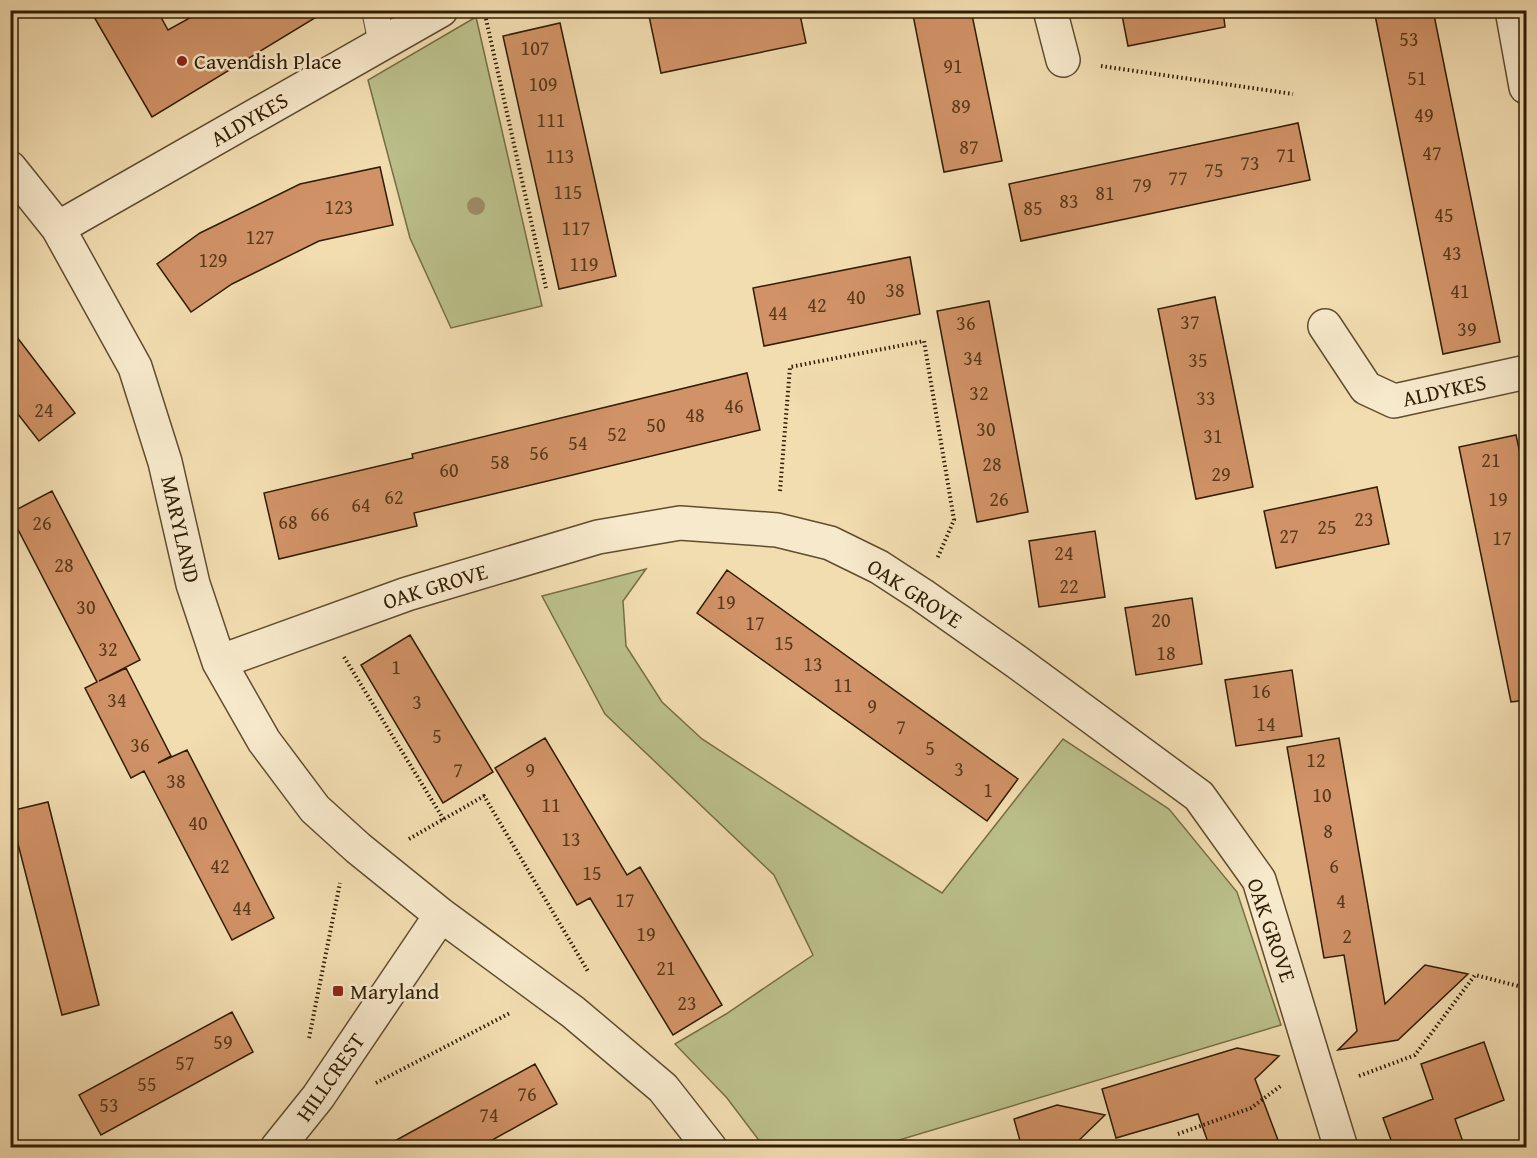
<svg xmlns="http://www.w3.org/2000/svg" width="1537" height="1158" font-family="'Gentium Book Plus',serif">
  <rect width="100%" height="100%" fill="#f2ddb1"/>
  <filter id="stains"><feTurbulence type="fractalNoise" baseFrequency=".00333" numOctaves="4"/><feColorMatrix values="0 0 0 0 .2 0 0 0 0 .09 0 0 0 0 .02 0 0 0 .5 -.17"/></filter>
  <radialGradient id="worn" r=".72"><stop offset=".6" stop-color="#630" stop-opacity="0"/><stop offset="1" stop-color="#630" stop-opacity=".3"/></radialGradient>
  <path fill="#bbc08b" stroke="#766e46" stroke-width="1.5" d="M 476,17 L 542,306 L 451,328 L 410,238 L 368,80 Z
    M 646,569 L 623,601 L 626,646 L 662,702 L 702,739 L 854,838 L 942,893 L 1063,739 L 1169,809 L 1237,892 L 1281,1025 L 876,1147 L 764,1147 L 727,1098 L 675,1044 L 726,1014 L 813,955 L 774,875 L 605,714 L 542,596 Z"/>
  <path fill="#d09266" stroke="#301d02" stroke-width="1.5" d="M 90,10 L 157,10 L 168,30 L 204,10 L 328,10 L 152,117 Z
    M 675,10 L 799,10 L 806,43 L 661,73 L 649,16 Z
    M 912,10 L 971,10 L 1002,161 L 944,172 Z
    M 1121,10 L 1223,10 L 1225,27 L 1128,46 Z
    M 1374,10 L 1433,10 L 1500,342 L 1443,354 Z
    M 560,23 L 616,276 L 559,289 L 503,36 Z
    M 1298,123 L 1310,180 L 1021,241 L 1009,184 Z
    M 380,167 L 393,225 L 319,241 L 232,284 L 191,312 L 157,264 L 200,233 L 300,184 Z
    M 910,257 L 920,314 L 764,346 L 753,288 Z
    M 1215,297 L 1253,487 L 1196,499 L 1158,309 Z
    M 989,301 L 1028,512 L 977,522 L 937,311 Z
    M 10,328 L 75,413 L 39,441 L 10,404 Z
    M 747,373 L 760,430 L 414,513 L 417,526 L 279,559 L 264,493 L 413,458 L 412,454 Z
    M 1516,435 L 1527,486 L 1527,700 L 1511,702 L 1459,447 Z
    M 1377,487 L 1389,544 L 1276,568 L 1264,511 Z
    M 52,491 L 140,660 L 99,681 L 126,668 L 171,756 L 158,763 L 187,750 L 274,918 L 232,940 L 144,771 L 131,778 L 85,688 L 97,682 L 10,514 L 10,513 Z
    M 1095,531 L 1105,597 L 1039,607 L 1029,541 Z
    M 727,570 L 1018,779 L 987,821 L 697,613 Z
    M 1192,598 L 1202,664 L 1136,675 L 1125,608 Z
    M 410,635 L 493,772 L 443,803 L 361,665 Z
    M 1292,670 L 1302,736 L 1236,746 L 1225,680 Z
    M 545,738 L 627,875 L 640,867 L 722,1005 L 673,1035 L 590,898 L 577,905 L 495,768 Z
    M 1339,738 L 1385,1004 L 1425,965 L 1468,974 L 1398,1040 L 1338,1050 L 1357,1031 L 1344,955 L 1324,958 L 1287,747 Z
    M 48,802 L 99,1005 L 62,1015 L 10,813 L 10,811 Z
    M 232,1012 L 253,1052 L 101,1135 L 79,1095 Z
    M 1484,1042 L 1504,1100 L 1455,1119 L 1465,1148 L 1394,1148 L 1383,1118 L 1433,1099 L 1421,1064 Z
    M 1237,1048 L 1279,1056 L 1255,1079 L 1281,1148 L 1210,1148 L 1198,1114 L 1116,1138 L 1102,1089 Z
    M 535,1064 L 557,1104 L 478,1148 L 382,1148 Z
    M 1057,1105 L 1105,1115 L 1071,1148 L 1022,1148 L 1014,1119 Z"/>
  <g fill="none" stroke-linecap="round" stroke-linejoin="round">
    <defs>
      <path id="lane" d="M 375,10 L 382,44"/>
      <path id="street" d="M 1050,10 L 1063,60
        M 1512,10 L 1526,87
        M 10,168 L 58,228 L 135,367 L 165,462 L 193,584 L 219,662 L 264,741 L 315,809 L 358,848 L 441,915 L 573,1012 L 663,1088 L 710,1148
        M 58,228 L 441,10
        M 1325,326 L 1366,388 L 1394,401 L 1526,372
        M 219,662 L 407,594 L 598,537 L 680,523 L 777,530 L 830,543 L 879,567 L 922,595 L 1017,662 L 1199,796 L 1259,880 L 1314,1061 L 1341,1148
        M 277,1148 L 318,1097 L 441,915"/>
    </defs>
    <use href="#lane" stroke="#604d2e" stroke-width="28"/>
    <use href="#street" stroke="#604d2e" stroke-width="36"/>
    <path stroke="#301d02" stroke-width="4" stroke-dasharray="1.5 3" stroke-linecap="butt" d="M 484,10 L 546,288
      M 1101,66 L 1293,94
      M 780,491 L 790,367 L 924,341 L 954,520 L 937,559
      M 344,657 L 444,820
      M 409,839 L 484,796 L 589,973
      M 309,1038 L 340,883
      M 1359,1076 L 1415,1055 L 1475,975 L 1526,988
      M 376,1083 L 510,1013
      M 1178,1134 L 1251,1108 L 1282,1085"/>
    <use href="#lane" stroke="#f7e9cc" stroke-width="26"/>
    <use href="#street" stroke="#f7e9cc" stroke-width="33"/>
  </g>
  <circle fill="#9e8e67" cx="476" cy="206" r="9"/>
  <g fill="#8f2418" stroke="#f7e9cc" stroke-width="2">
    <circle cx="182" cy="61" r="6"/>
    <rect x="332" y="985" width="12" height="12" rx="3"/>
  </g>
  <g text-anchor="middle" stroke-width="5" stroke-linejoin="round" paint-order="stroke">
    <g font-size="20" fill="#583a1b">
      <text x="1409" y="46">53</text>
      <text x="535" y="55">107</text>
      <text x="953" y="73">91</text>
      <text x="1417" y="85">51</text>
      <text x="543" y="91">109</text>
      <text x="961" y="113">89</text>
      <text x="1424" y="122">49</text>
      <text x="551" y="127">111</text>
      <text x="969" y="154">87</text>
      <text x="1432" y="160">47</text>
      <text x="1286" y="162">71</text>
      <text x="560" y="163">113</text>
      <text x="1250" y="170">73</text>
      <text x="1214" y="177">75</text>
      <text x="1178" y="185">77</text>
      <text x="1142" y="192">79</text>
      <text x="568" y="199">115</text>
      <text x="1105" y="200">81</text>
      <text x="1069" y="208">83</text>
      <text x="339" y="214">123</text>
      <text x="1033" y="215">85</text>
      <text x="1444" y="222">45</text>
      <text x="576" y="235">117</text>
      <text x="260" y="244">127</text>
      <text x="1452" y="260">43</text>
      <text x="213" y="267">129</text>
      <text x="584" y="271">119</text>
      <text x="895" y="297">38</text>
      <text x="1460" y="298">41</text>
      <text x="856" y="304">40</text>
      <text x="817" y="312">42</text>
      <text x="778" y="320">44</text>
      <text x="1190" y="329">37</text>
      <text x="966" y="330">36</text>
      <text x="1467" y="336">39</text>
      <text x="973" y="365">34</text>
      <text x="1198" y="367">35</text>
      <text x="979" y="400">32</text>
      <text x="1206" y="405">33</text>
      <text x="734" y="413">46</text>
      <text x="44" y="417">24</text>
      <text x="695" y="422">48</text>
      <text x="656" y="432">50</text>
      <text x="986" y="436">30</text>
      <text x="617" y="441">52</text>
      <text x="1213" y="443">31</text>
      <text x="578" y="450">54</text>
      <text x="539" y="460">56</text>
      <text x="1491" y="467">21</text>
      <text x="500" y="469">58</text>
      <text x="992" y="471">28</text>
      <text x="449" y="477">60</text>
      <text x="1221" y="481">29</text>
      <text x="394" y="504">62</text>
      <text x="999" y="506">26</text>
      <text x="1498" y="506">19</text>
      <text x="361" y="512">64</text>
      <text x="320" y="521">66</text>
      <text x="1364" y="526">23</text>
      <text x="288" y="529">68</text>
      <text x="42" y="530">26</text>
      <text x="1327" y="534">25</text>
      <text x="1289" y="543">27</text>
      <text x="1502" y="545">17</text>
      <text x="1064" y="560">24</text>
      <text x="64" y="572">28</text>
      <text x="1069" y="593">22</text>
      <text x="726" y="609">19</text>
      <text x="86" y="614">30</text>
      <text x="1161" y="627">20</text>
      <text x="755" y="630">17</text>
      <text x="784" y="650">15</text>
      <text x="108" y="656">32</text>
      <text x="1166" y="660">18</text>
      <text x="813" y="671">13</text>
      <text x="396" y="674">1</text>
      <text x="843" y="692">11</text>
      <text x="1261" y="698">16</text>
      <text x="117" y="707">34</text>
      <text x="417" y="709">3</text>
      <text x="872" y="713">9</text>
      <text x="1266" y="731">14</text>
      <text x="901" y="734">7</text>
      <text x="437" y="743">5</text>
      <text x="140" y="752">36</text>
      <text x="930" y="755">5</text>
      <text x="1316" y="767">12</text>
      <text x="959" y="776">3</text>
      <text x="458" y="777">7</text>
      <text x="530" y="777">9</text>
      <text x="176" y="788">38</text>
      <text x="988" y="797">1</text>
      <text x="1322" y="802">10</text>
      <text x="551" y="812">11</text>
      <text x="198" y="830">40</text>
      <text x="1328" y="838">8</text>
      <text x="571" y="846">13</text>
      <text x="220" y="873">42</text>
      <text x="1334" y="873">6</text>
      <text x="592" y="880">15</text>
      <text x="625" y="907">17</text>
      <text x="1341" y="908">4</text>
      <text x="242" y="915">44</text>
      <text x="646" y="941">19</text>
      <text x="1347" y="943">2</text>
      <text x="666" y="975">21</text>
      <text x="687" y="1010">23</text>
      <text x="223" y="1049">59</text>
      <text x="185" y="1070">57</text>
      <text x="147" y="1091">55</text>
      <text x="527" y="1101">76</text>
      <text x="109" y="1112">53</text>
      <text x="489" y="1122">74</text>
    </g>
    <g font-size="22" fill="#301d02" stroke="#f7e9cc" text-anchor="start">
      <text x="194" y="69">Cavendish Place</text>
      <text x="350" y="999">Maryland</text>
    </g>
    <g font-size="22" fill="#301d02" stroke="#f7e9cc">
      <text transform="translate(249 119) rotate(-30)" y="8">ALDYKES</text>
      <text transform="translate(1444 390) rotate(-12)" y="8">ALDYKES</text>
      <text transform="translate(181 529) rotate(77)" y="8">MARYLAND</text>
      <text transform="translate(435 586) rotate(-17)" y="8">OAK GROVE</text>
      <text transform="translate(915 593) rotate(33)" y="8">OAK GROVE</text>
      <text transform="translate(1272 930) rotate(71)" y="8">OAK GROVE</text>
      <text transform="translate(330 1077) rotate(-55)" y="8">HILLCREST</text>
    </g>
  </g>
  <rect width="1537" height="1158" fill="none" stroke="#f2ddb1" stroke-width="36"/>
  <rect x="12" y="12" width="1513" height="1134" fill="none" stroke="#301d02" stroke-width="3"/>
  <rect x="18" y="18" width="1501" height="1122" fill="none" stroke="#301d02" stroke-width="1.5"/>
  <rect width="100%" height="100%" filter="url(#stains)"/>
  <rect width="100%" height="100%" fill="url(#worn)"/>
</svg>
